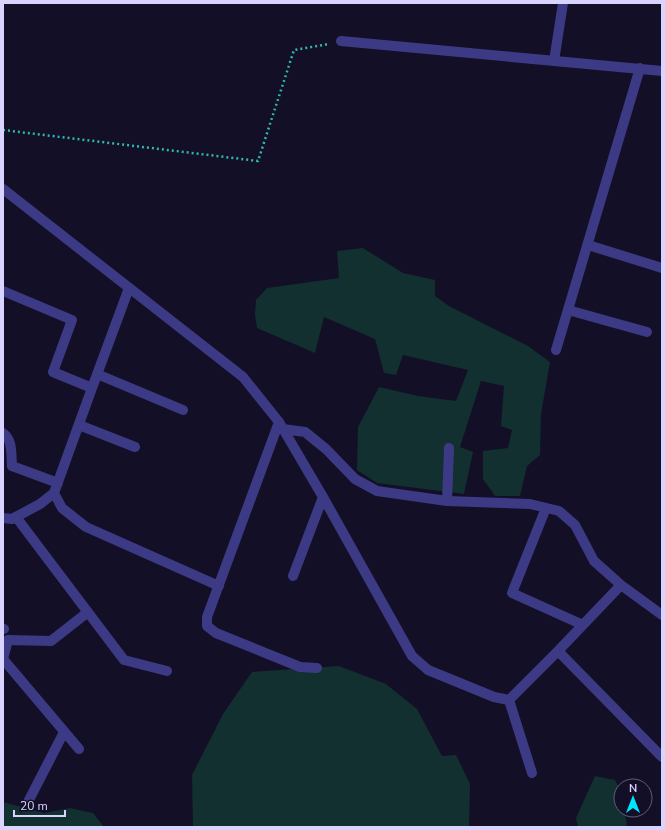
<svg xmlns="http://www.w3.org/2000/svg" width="665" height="830" font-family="'Nunito Sans',sans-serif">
  <rect width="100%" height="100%" fill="#130f26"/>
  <path fill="#12302f" d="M 363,248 L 403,273 L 435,280 L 435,296 L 449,306 L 528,346 L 550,362 L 541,414 L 540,455 L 527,466 L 520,496 L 495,496 L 483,479 L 483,451 L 508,448 L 512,430 L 501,426 L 504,386 L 481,381 L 460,447 L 473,452 L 464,494 L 377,483 L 357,470 L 358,427 L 379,387 L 418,396 L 456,401 L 468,370 L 403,355 L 396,375 L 384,373 L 375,339 L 324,317 L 315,353 L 257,328 L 255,315 L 256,300 L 267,288 L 339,278 L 337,251 Z
    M 339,666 L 386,684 L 417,709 L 442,756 L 456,755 L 470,784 L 469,827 L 193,827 L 192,775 L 223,714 L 252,672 Z
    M 595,776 L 615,780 L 621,791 L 621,810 L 625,810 L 627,827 L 578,827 L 576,818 Z
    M 3,802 L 44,813 L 70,808 L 93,813 L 104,827 L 3,827 Z"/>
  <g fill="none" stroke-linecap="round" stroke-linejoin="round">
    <path stroke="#2fb8b0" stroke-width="2.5" stroke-dasharray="2 3" stroke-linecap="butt" d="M 3,130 L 258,161 L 294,50 L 329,44"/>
    <path stroke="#3d3a85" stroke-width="10" d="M 341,41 L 662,71
      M 554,61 L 563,3
      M 3,189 L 243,377 L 279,422 L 323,497 L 412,656 L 428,670 L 494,697 L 509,700 L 532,773
      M 588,245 L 662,268
      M 3,291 L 72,320 L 53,372 L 92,388 L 54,493 L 40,504 L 12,519 L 3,518
      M 568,310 L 647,332
      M 556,350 L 640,68
      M 97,374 L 183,410
      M 92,388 L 129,288
      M 279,422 L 207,617 L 207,626 L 216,633 L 300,667 L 317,668
      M 79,425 L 135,447
      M 283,429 L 305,432 L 326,449 L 355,479 L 377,491 L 447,501 L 530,504 L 559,511 L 575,525 L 594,561 L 621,585 L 662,615
      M 3,433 C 13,440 11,454 12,466 L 58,483
      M 54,493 L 62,508 L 86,527 L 219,586
      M 447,501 L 449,448
      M 546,508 L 512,593 L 583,625
      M 16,517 L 124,660 L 167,671
      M 293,576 L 323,497
      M 621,585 L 558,651 L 662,757
      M 3,629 L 4,629
      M 509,700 L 558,651
      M 79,749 L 3,659 L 8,640 L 51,641 L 88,612
      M 29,800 L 64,732"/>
  </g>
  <rect width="665" height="830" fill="none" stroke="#d9d4ff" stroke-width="8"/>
  <g transform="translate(633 798)"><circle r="19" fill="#130f26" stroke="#625e7d"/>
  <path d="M0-3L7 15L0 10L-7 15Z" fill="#00e5ff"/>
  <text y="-6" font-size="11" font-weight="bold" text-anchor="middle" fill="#d9d4ff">N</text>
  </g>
  <path d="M14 810v6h51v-6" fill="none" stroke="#d9d4ff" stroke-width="2"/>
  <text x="20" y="810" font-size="12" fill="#d9d4ff" stroke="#130f26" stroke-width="3" paint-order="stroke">20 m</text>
</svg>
